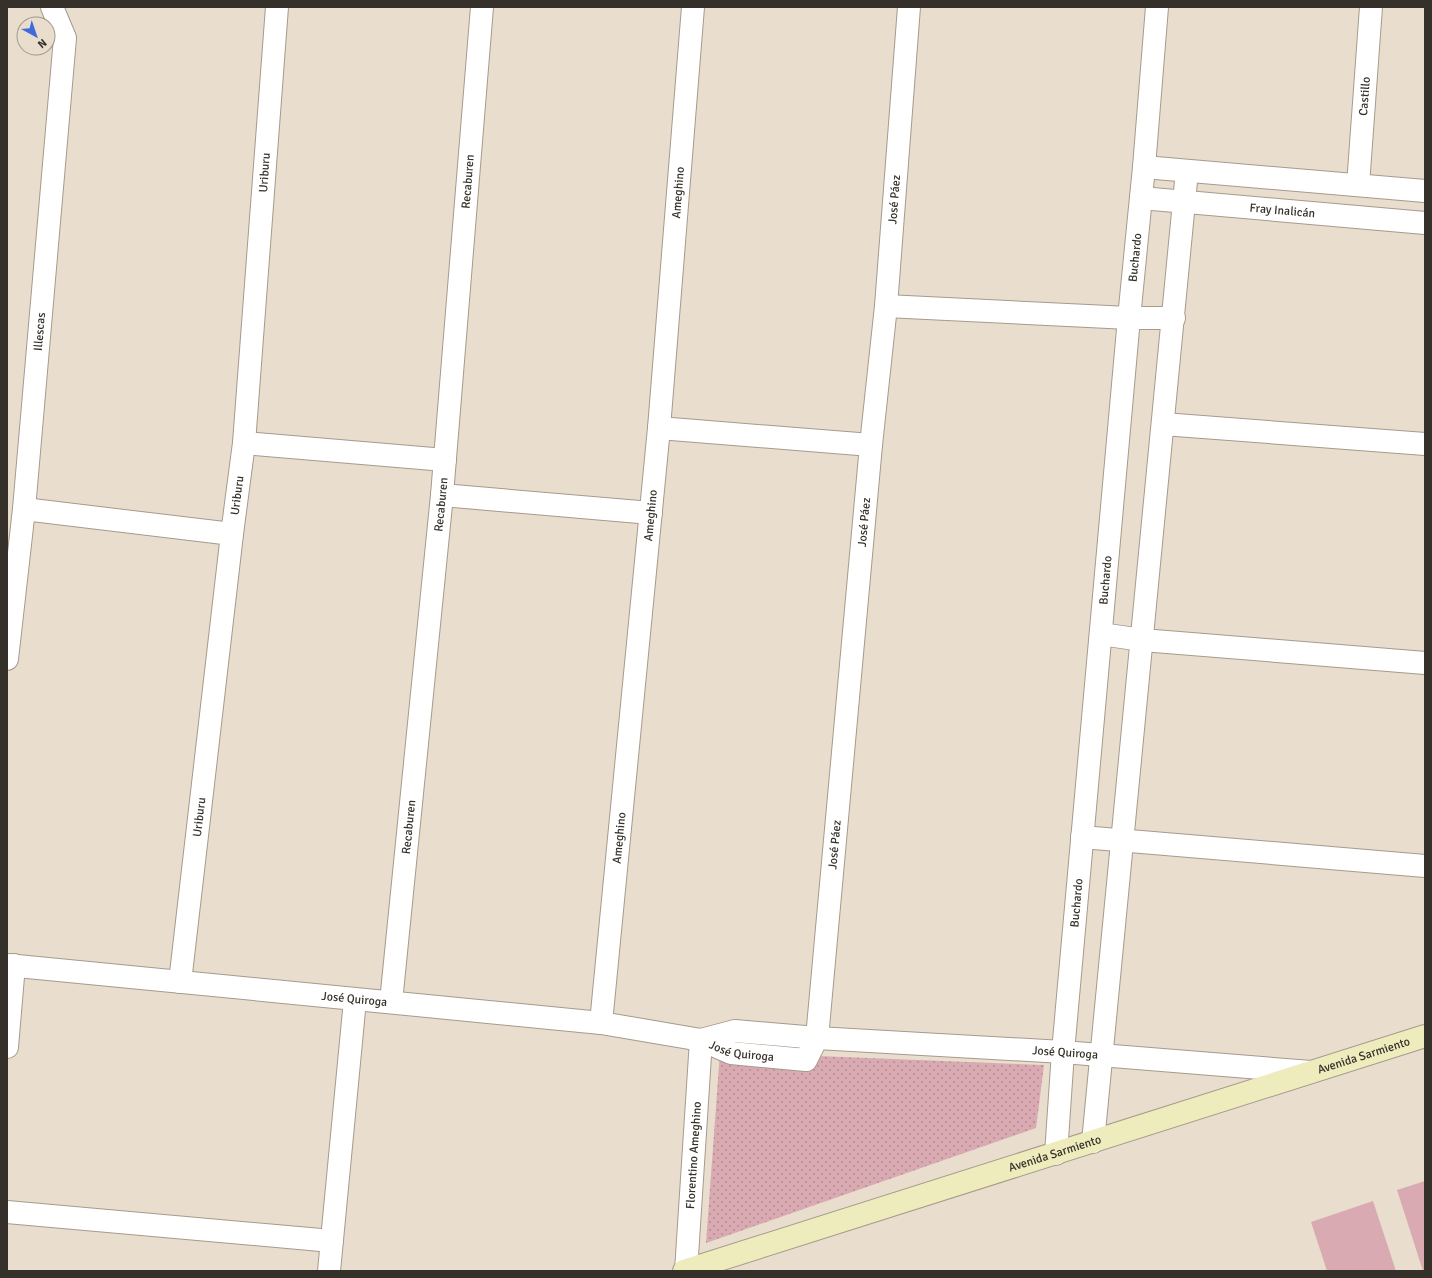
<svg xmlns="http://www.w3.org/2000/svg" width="1432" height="1278" font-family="Signika,sans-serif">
  <defs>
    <pattern id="park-dots" width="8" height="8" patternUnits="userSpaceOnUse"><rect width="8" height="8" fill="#daaab3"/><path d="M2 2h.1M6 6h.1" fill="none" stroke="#b28b92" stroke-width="1.8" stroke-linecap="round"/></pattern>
  </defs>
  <rect width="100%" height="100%" fill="#e9ddce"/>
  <path fill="url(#park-dots)" d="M 720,1052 L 1044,1065 L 1036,1128 L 706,1243 Z"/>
  <path fill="#daaab3" d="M 1425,1181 L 1425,1271 L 1423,1271 L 1397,1190 Z
    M 1373,1201 L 1396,1271 L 1327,1271 L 1311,1222 Z"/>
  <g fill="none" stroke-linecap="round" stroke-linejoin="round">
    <defs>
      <g id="minor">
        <path d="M 1144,167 L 1425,191"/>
        <path id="s1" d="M 1358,185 L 1371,7"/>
        <path id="s2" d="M 1141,198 L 1425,223"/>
        <path d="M 886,306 L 1129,318 L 1174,318"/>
        <path d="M 1163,424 L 1425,444"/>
        <path d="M 659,428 L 871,445"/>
        <path d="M 244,443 L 445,460"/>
        <path d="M 442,495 L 651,513"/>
        <path d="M 24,509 L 232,534"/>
        <path d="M 1101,634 L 1142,640 L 1425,663"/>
        <path id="s3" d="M 7,659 L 24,509 L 65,38 L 52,7"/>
        <path d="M 1082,837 L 1425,866"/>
        <path id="s4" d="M 180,982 L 232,534 L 244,443 L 277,7"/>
        <path id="s5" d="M 391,1002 L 442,495 L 482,7"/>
        <path id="s6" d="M 601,1023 L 659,428 L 693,7"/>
        <path id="s7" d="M 817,1038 L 871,445 L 886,306 L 909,7"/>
        <path d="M 7,1047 L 14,965"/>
        <path d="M 1093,1142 L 1187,171"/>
        <path id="s8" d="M 1056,1154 L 1063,1052 L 1129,318 L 1144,167 L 1157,7"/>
        <path d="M 7,1212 L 332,1241"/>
        <path d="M 329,1271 L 355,1000"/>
      </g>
      <g id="tertiary">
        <path id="s9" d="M 7,965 L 601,1023 L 701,1040 L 731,1053 L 806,1060 L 817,1038"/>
        <path id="s10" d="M 701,1040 L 735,1031 L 817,1038 L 1063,1052 L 1311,1072"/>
        <path id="s11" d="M 686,1271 L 701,1040"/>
      </g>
      <g id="secondary">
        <path id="s12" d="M 684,1271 L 1425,1036"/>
      </g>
    </defs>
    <use href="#minor" stroke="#a69a8c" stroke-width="24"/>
    <use href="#tertiary" stroke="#a69a8c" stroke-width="24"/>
    <use href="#secondary" stroke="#a69a8c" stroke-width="24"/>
    <use href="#minor" stroke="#fff" stroke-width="22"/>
    <use href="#tertiary" stroke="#fff" stroke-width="22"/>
    <use href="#secondary" stroke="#eeebbc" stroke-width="22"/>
  </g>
  <g text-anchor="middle" stroke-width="4" stroke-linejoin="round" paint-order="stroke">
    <g font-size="12" fill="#35302a" stroke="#e9ddce">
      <text dy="4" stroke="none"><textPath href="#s1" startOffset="89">Castillo</textPath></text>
      <text dy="4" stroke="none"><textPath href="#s4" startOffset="814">Uriburu</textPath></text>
      <text dy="4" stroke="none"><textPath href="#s5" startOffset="824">Recaburen</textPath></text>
      <text dy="4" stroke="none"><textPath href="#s6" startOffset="834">Ameghino</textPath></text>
      <text dy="4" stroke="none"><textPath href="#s7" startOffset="842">José Páez</textPath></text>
      <text dy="4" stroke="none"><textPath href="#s2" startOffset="142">Fray Inalicán</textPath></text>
      <text dy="4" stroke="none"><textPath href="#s8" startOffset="900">Buchardo</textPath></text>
      <text dy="4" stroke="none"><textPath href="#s3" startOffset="329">Illescas</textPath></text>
      <text dy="4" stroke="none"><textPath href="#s4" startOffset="490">Uriburu</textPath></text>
      <text dy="4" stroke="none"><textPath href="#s5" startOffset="500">Recaburen</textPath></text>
      <text dy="4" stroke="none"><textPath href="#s6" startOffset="510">Ameghino</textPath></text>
      <text dy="4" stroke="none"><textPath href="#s7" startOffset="518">José Páez</textPath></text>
      <text dy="4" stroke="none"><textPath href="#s8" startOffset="576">Buchardo</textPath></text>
      <text dy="4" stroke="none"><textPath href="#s4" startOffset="166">Uriburu</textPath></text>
      <text dy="4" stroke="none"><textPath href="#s5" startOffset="176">Recaburen</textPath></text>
      <text dy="4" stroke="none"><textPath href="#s6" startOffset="186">Ameghino</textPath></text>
      <text dy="4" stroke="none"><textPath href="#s7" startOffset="194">José Páez</textPath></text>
      <text dy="4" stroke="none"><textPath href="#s8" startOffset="252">Buchardo</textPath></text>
      <text dy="4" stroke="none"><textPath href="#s9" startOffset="349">José Quiroga</textPath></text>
      <text dy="4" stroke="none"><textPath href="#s9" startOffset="741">José Quiroga</textPath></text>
      <text dy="4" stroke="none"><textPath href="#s10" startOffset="366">José Quiroga</textPath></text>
      <text dy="4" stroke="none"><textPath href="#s12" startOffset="713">Avenida Sarmiento</textPath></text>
      <text dy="4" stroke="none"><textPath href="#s12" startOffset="389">Avenida Sarmiento</textPath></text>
      <text dy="4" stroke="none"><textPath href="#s11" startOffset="116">Florentino Ameghino</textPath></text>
    </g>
  </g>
  <rect width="1432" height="1278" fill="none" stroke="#35302a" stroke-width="16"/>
  <g transform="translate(36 36) rotate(140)"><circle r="19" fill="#e9ddce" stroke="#a1988c"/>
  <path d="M0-3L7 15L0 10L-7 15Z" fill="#3e6cdd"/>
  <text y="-6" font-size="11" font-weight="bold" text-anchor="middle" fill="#35302a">N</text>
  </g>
</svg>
